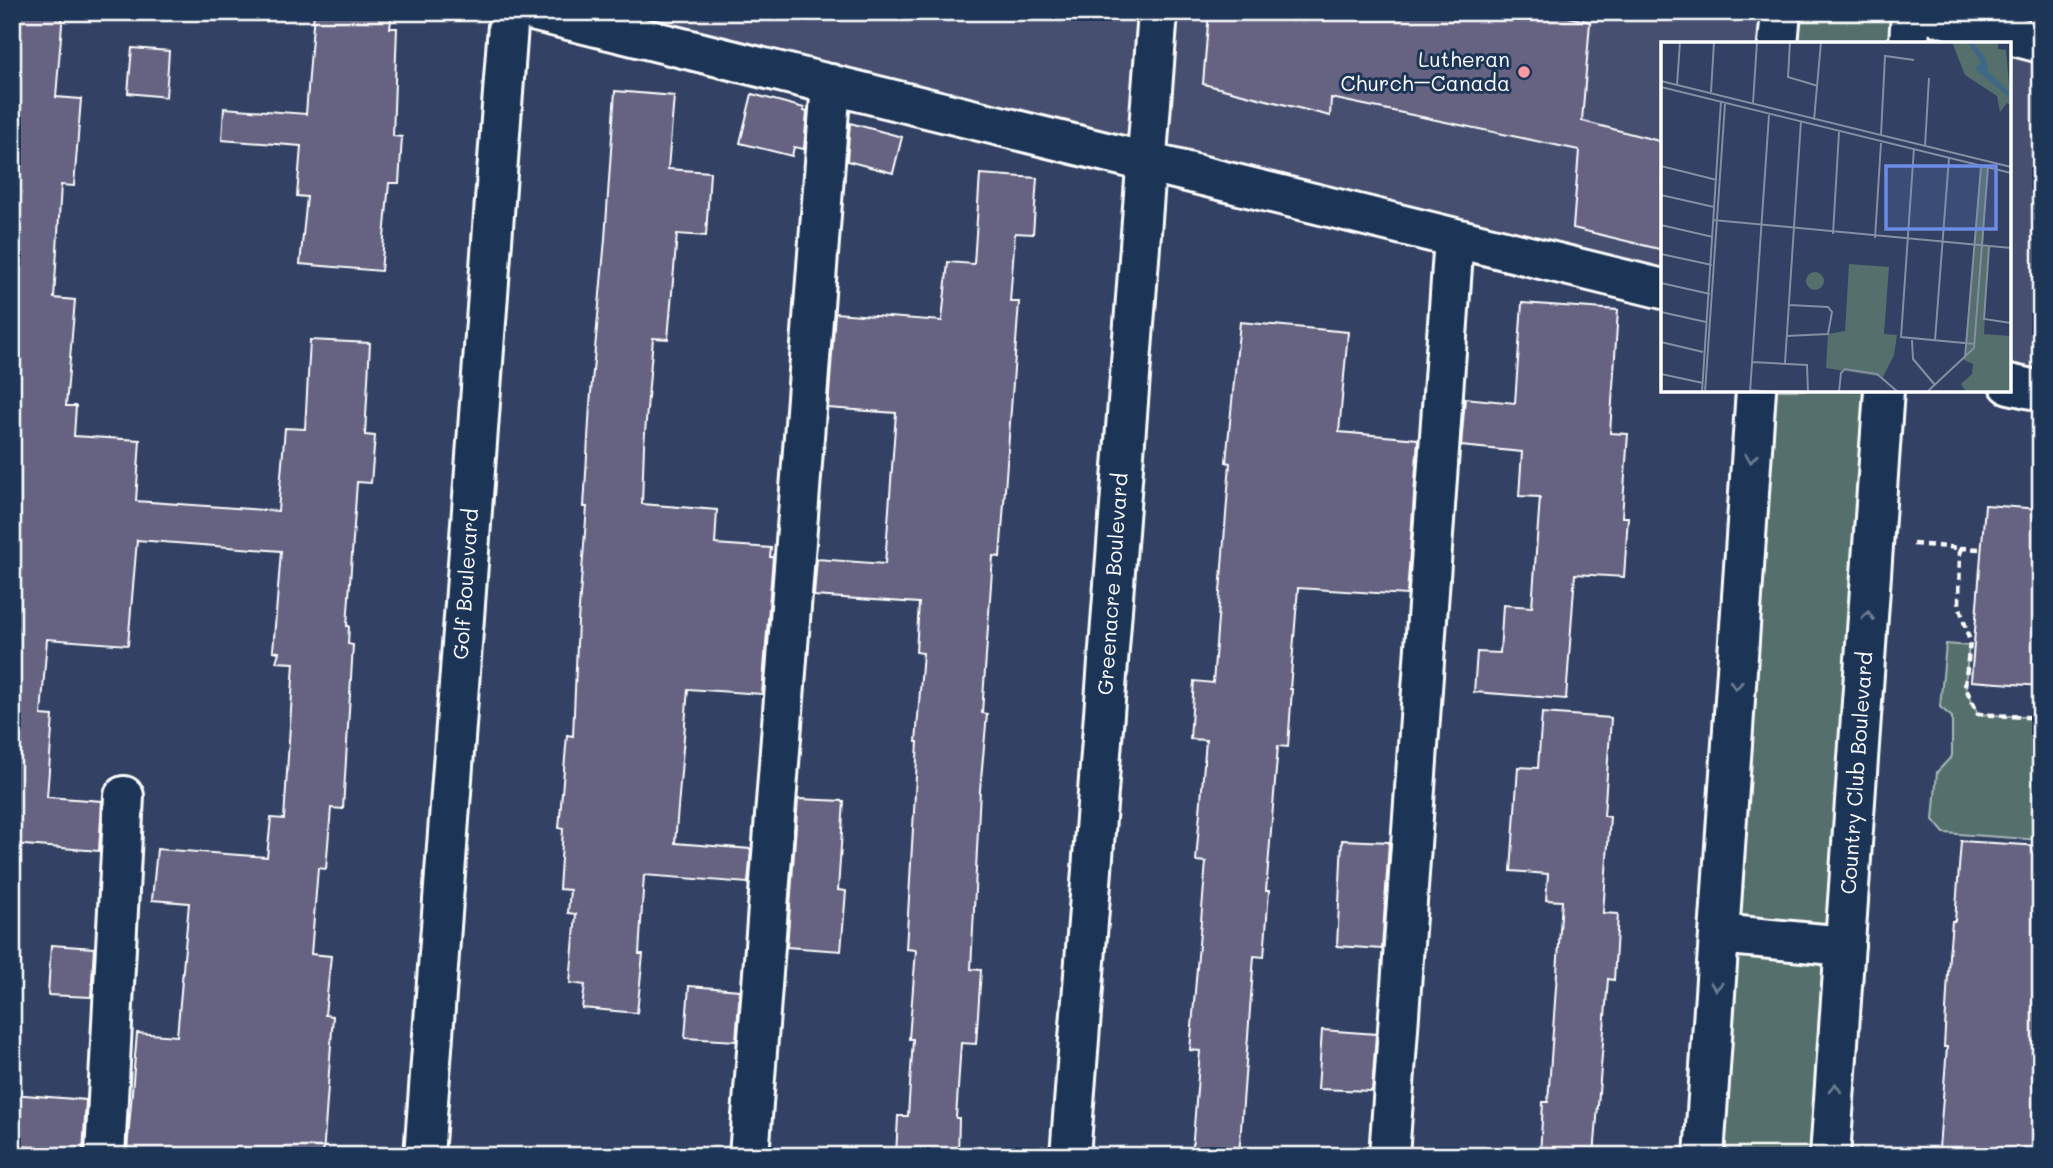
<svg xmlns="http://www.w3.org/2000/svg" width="2053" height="1168" font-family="Mali,sans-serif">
  <rect width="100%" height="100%" fill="#334264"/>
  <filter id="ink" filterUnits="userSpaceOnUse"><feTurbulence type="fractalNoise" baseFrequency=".0143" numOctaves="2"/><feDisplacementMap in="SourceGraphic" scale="14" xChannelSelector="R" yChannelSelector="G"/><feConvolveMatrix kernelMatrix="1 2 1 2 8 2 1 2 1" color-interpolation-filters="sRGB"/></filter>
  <g filter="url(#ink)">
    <path fill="#465070" d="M 536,12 L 1781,12 L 1778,44 L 1663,44 L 1663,289 Z
      M 1911,12 L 2041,43 L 2041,391 L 2009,384 L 2009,44 L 1909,44 Z"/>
    <path fill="#546f6c" stroke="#aab7b6" stroke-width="2" d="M 1781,12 L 1911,12 L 1909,44 L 1779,44 Z
      M 1756,390 L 1884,390 L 1830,1156 L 1704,1156 Z
      M 1946,644 L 1969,646 L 1965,686 L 1978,714 L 2041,718 L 2041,840 L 1944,833 L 1933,820 L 1937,772 L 1952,756 L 1952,717 L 1940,707 Z"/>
    <path fill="#656282" stroke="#fff" stroke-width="2" d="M 12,12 L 63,12 L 56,97 L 81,99 L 74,186 L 61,185 L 54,298 L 75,300 L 66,406 L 76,406 L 74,436 L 140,440 L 136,501 L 278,511 L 285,428 L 305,429 L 310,340 L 370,343 L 365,435 L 375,436 L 371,483 L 357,482 L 347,626 L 349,626 L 348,644 L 353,645 L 343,809 L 331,808 L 326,869 L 318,868 L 311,954 L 331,956 L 325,1015 L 333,1016 L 323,1156 L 190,1156 L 127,1151 L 137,1033 L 177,1036 L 189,903 L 152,900 L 157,849 L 267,857 L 271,818 L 284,819 L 294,663 L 276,662 L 279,652 L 273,651 L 281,551 L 137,540 L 128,645 L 47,639 L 41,715 L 53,716 L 47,797 L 102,801 L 99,851 L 12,844 Z
      M 314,12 L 392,12 L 390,28 L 397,28 L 393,136 L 402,137 L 399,183 L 389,183 L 381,271 L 300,264 L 307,197 L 297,196 L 301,146 L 222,140 L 224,108 L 306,114 Z
      M 1209,12 L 1547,12 L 1590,22 L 1582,121 L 1663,142 L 1663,250 L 1573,228 L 1579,150 L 1331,98 L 1330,116 L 1203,84 Z
      M 132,48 L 169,51 L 166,97 L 128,93 Z
      M 615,91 L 674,96 L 668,169 L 710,172 L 706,236 L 677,234 L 668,339 L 653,338 L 644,445 L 642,504 L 717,510 L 715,544 L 771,548 L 770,557 L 773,557 L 762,694 L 688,689 L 675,843 L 751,849 L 748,883 L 644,875 L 639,954 L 643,954 L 637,1013 L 582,1008 L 585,985 L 570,983 L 576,914 L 568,913 L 570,890 L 559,889 L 563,829 L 559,828 L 567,735 L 573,736 L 578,621 L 587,507 L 584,507 L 590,404 L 605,239 Z
      M 752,94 L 804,108 L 804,111 L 807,112 L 804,149 L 794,147 L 792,156 L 740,143 Z
      M 850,123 L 902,137 L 893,173 L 847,161 Z
      M 980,174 L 1037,178 L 1033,234 L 1015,233 L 1010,302 L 1019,302 L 1000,557 L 993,556 L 982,713 L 987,714 L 980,790 L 971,969 L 981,970 L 976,1044 L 961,1043 L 956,1118 L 959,1118 L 958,1156 L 896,1156 L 898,1116 L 908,1116 L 913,1039 L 909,1039 L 916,950 L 906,949 L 918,742 L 916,742 L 923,653 L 916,652 L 919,603 L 814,596 L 817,559 L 885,564 L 896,413 L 828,408 L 835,313 L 942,321 L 948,262 L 974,264 Z
      M 1522,303 L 1618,310 L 1610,433 L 1628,434 L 1622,517 L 1628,517 L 1624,577 L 1575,574 L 1566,699 L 1474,692 L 1477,652 L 1500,653 L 1503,605 L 1532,607 L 1540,497 L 1519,496 L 1522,452 L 1461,446 L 1465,398 L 1515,403 Z
      M 1240,322 L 1348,332 L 1339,432 L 1418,439 L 1407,595 L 1298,588 L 1290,689 L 1292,689 L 1288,747 L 1278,746 L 1266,891 L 1269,891 L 1264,957 L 1254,956 L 1239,1156 L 1192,1152 L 1200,1051 L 1190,1050 L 1206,862 L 1196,861 L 1206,740 L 1190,739 L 1194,681 L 1213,683 L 1230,463 L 1226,462 Z
      M 1985,505 L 2041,509 L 2041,686 L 1971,681 Z
      M 1542,713 L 1611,718 L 1604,816 L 1610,817 L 1603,913 L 1618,914 L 1614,980 L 1608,979 L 1594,1156 L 1540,1156 L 1543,1102 L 1548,1102 L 1562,901 L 1546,900 L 1548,874 L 1511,871 L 1518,767 L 1538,768 Z
      M 798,799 L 844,801 L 838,890 L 846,891 L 841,951 L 787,947 Z
      M 1342,840 L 1389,842 L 1382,949 L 1337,946 Z
      M 1961,841 L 2041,846 L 2041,1155 L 1939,1148 L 1947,1047 L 1944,1047 L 1949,956 L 1952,921 L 1955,921 Z
      M 51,945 L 94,948 L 91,997 L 48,995 Z
      M 689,986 L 740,990 L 736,1041 L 685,1038 Z
      M 1322,1030 L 1376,1034 L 1372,1091 L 1318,1089 Z
      M 12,1094 L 86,1100 L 83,1153 L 12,1145 Z"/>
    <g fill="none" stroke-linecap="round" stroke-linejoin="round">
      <defs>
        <path id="minor" d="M 536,12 L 1663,289
          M 1778,44 L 1781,12
          M 1909,44 L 1911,12
          M 2009,384 L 2041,391
          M 1719,934 L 1845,946
          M 105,1156 L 124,796
          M 424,1156 L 509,12
          M 749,1156 L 831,84
          M 1070,1156 L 1158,12
          M 1389,1156 L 1454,238
          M 1704,1156 L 1756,390
          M 1830,1156 L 1884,390"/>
        <path id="highway" d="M 1922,12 L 2041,43"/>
      </defs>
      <use href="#minor" stroke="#fff" stroke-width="44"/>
      <use href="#highway" stroke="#fff" stroke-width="44"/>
      <path stroke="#fff" stroke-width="4.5" stroke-dasharray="7 5" stroke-linecap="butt" d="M 1913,544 L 1960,548 L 1959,604 L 1970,642 L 1965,686 L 1978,714 L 2041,718
        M 1960,548 L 1981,549"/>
      <use href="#minor" stroke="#1d3557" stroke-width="38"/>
      <use href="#highway" stroke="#1d3557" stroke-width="38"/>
    </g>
    <defs><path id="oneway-chevron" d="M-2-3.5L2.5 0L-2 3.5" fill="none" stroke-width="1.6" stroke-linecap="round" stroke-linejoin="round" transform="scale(1.75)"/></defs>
    <g stroke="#6c7c92">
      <use href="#oneway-chevron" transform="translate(1751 458) rotate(94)"/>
      <use href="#oneway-chevron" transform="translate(1868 616) rotate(-86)"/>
      <use href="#oneway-chevron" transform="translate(1736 685) rotate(94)"/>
      <use href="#oneway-chevron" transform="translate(1716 986) rotate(94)"/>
      <use href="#oneway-chevron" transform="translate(1835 1088) rotate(-86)"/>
    </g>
  </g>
  <circle fill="#ff9aa2" stroke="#1d3557" stroke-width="2.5" cx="1524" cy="72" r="7"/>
  <g text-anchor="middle" stroke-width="6" stroke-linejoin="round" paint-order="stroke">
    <g font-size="21" fill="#fff" stroke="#1d3557" text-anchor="end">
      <text x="1510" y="67">Lutheran<tspan x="1510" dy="24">Church–Canada</tspan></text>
    </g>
    <g font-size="21" fill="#fff" stroke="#1d3557">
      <text transform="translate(466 584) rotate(-86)" y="7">Golf Boulevard</text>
      <text transform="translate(1113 584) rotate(-86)" y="7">Greenacre Boulevard</text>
      <text transform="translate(1857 773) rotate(-86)" y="7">Country Club Boulevard</text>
    </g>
  </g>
  <g transform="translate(1661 42)">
    <rect width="350" height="350" fill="#334264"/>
    <path d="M 291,0 L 337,0 L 337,7 L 345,8 L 350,64 L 346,61 L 339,70 L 336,54 L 304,33 ZM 320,123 L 327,125 L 322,204 L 328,205 L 323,292 L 350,294 L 350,350 L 305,350 L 300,342 L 311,332 L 312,322 L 303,318 ZM 188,222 L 228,225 L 223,292 L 236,293 L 233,313 L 222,335 L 165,326 L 167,292 L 184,289 ZM145 239a9 9 0 1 1 18 0a9 9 0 1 1-18 0Z" fill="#546f6c"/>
    <path d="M 306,0 L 312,0 L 325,17 L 327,29 L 350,52 L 350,57 L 314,27 L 320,20 Z" fill="#3e6885"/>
    <path fill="none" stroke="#858ea2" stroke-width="2" d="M 129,0 L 127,35 L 157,44M 0,39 L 350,125M 16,43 L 19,0M 0,45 L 350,131M 50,50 L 53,0M 92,61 L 96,0M 153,78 L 160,0M 220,93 L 224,14 L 253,18M 264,104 L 268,36M 253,106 L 240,295 L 314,302M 0,124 L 56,138M 0,153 L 53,165M 52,178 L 350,206M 0,183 L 52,195M 172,192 L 178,90M 214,196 L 220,101M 328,205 L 323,277 L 350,281M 0,212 L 51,223M 0,241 L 49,252M 0,270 L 45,280M 125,294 L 167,292 L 171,270 L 167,265 L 128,263M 251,298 L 252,317 L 274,343M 274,298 L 288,116M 0,300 L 42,310M 304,316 L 320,125M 91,320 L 146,323 L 147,350M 124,321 L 140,79M 0,332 L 42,341M 89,348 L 112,350M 41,350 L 60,59M 44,350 L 64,62M 89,350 L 108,73M 178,350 L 180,331 L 184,327 L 216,332 L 237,350M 266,350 L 313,306 L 327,125"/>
    <path fill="#6c8ce6" fill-opacity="0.15" stroke="#6c8ce6" stroke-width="3.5" d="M 225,124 L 335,124 L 335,187 L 225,187 Z"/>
    <rect width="350" height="350" fill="none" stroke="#fff" stroke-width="3.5"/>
  </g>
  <rect width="2053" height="1168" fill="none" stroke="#1d3557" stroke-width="42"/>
  <rect x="21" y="21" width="2011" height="1126" fill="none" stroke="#fff" stroke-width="2.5" filter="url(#ink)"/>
</svg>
